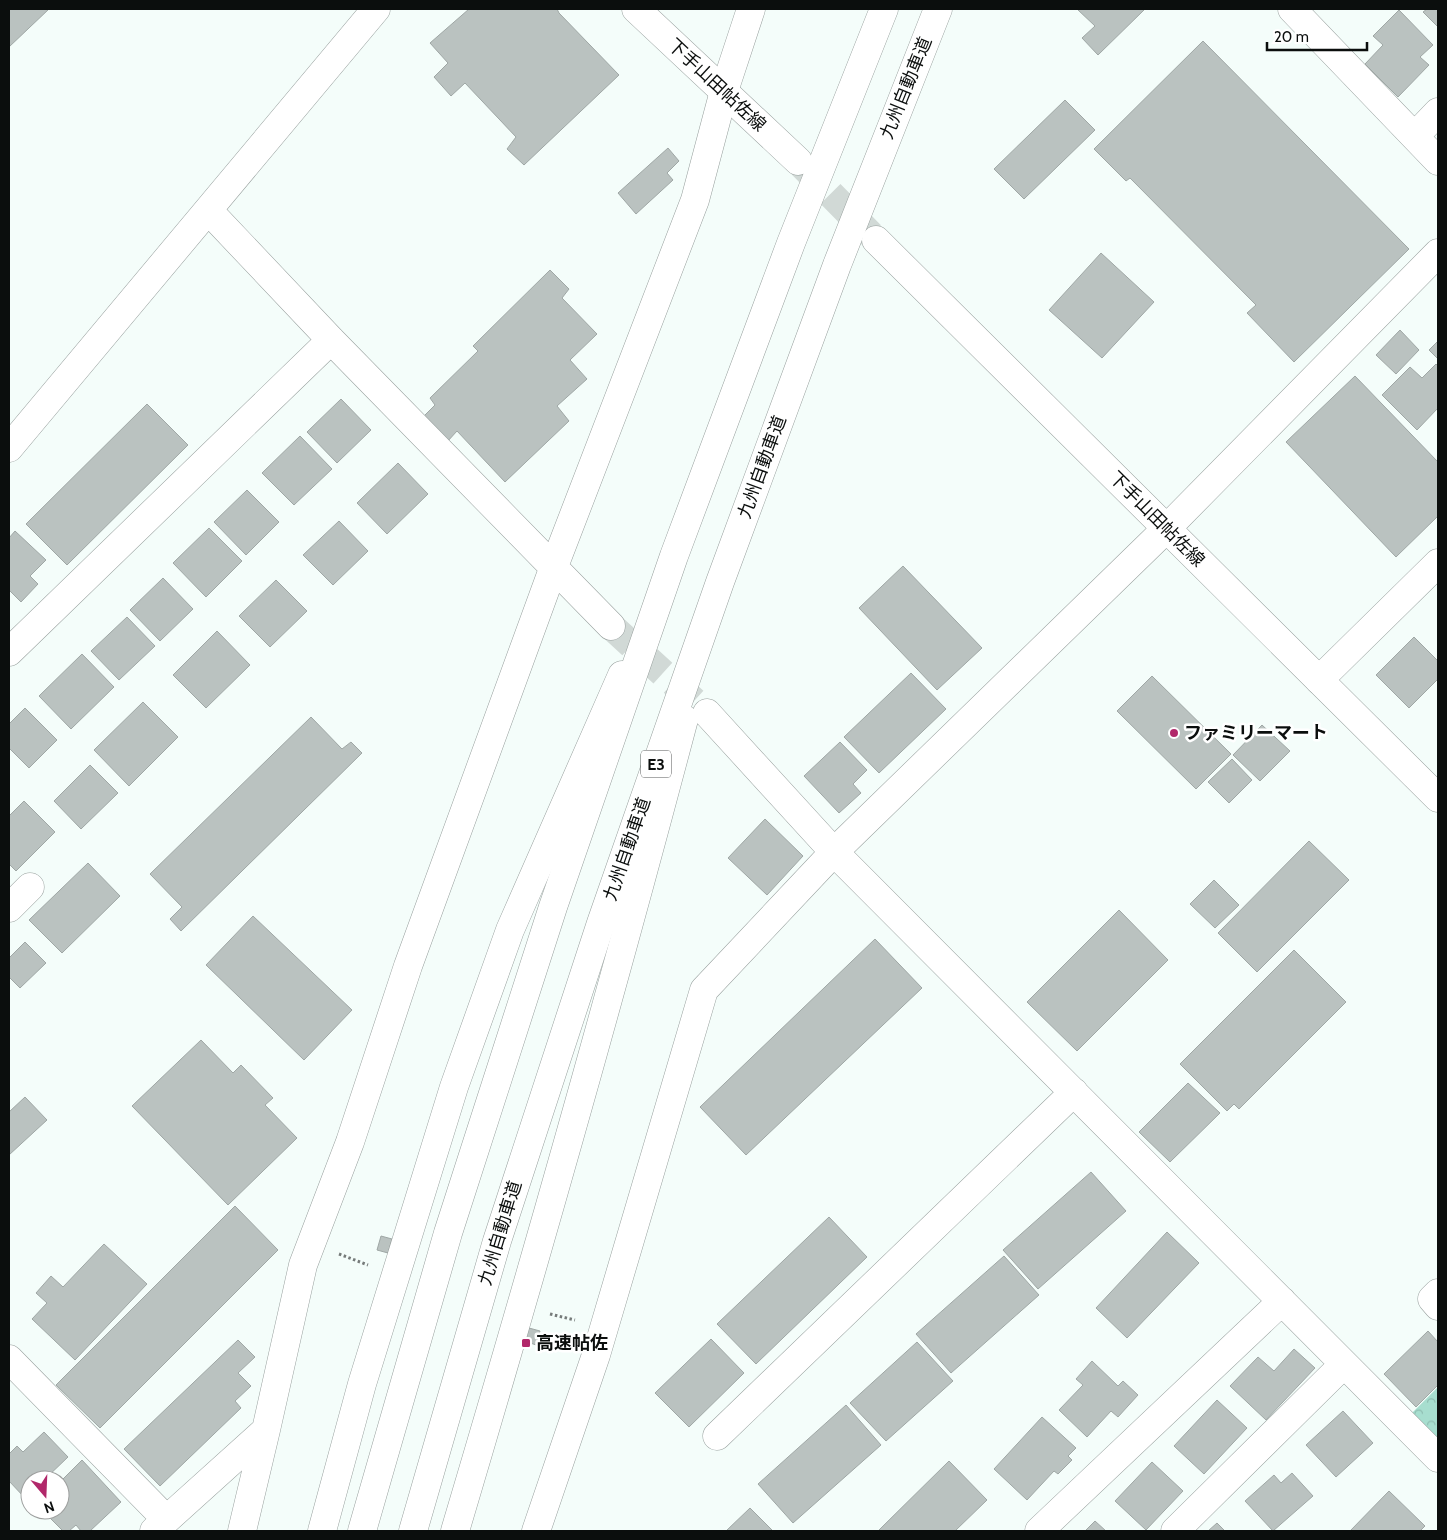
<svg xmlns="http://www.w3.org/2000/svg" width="1447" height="1540" font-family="Cabin,'Noto Sans JP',sans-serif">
  <defs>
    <pattern id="forest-crowns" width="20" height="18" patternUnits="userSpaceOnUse" patternTransform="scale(1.25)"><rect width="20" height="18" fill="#a7decf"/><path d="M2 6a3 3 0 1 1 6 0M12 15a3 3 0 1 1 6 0" fill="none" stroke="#8ebdb1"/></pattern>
  </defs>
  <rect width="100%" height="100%" fill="#f4fdfa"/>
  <path fill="url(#forest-crowns)" d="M 1438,1387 L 1438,1439 L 1412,1413 Z"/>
  <path fill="#bac2c0" stroke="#9fa7a5" d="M 9,9 L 49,9 L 9,47 Z
    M 469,9 L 557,9 L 559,13 L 619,75 L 524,165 L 507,149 L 516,137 L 465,83 L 451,96 L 434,77 L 448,63 L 430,43 Z
    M 1077,9 L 1145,9 L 1098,55 L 1082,38 L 1095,26 Z
    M 1427,9 L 1438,9 L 1438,27 L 1423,12 Z
    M 1399,10 L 1433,45 L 1420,57 L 1429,65 L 1398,97 L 1365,64 L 1383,45 L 1373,36 Z
    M 1203,41 L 1409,249 L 1294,362 L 1247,313 L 1256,305 L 1130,178 L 1126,181 L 1094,149 Z
    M 1065,100 L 1095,130 L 1024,199 L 994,169 Z
    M 668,148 L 679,161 L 667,173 L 673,180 L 636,214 L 618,193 Z
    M 1101,253 L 1154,302 L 1102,358 L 1049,310 Z
    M 550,270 L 569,289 L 562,298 L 597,334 L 570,360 L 587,379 L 557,406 L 569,421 L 505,482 L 457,431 L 447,442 L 424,416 L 435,405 L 430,398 L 478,351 L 473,346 Z
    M 1400,330 L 1419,350 L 1396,374 L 1376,355 Z
    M 1438,341 L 1438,359 L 1429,350 Z
    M 1436,364 L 1438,366 L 1438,408 L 1417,430 L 1382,395 L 1410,367 L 1422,378 Z
    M 1355,376 L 1438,462 L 1438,516 L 1396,557 L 1286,442 Z
    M 341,399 L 371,430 L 337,463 L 307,432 Z
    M 147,404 L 188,445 L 67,565 L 26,524 Z
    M 300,436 L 332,469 L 294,505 L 262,473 Z
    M 398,463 L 428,494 L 387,534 L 357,503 Z
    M 247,490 L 279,522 L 246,555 L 214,522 Z
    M 339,521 L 368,551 L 333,585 L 303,555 Z
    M 209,528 L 242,561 L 206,597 L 173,563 Z
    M 15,531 L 46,560 L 30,576 L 38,584 L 21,602 L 9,590 L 9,538 Z
    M 903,566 L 982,648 L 937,690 L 859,608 Z
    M 163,578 L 193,609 L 160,641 L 130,610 Z
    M 276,580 L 307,611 L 270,647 L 239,616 Z
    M 127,617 L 155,646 L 119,680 L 91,651 Z
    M 217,631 L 250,665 L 206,708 L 173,675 Z
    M 1414,637 L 1438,661 L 1438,679 L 1409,708 L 1376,675 Z
    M 82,654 L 114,687 L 71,729 L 39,696 Z
    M 911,673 L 946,709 L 879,773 L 844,737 Z
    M 1152,676 L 1231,754 L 1196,789 L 1117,711 Z
    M 143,702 L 178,737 L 129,786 L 94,750 Z
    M 25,708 L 57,740 L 29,768 L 9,748 L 9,724 Z
    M 311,717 L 342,749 L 351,742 L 362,753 L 181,931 L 170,919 L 182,907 L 150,874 Z
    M 1262,725 L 1290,751 L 1260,781 L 1233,755 Z
    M 840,742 L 867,770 L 853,784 L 861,793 L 839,813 L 804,776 Z
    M 1232,759 L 1252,780 L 1229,803 L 1208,782 Z
    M 90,765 L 118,793 L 81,829 L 54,801 Z
    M 24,801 L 55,832 L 16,871 L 9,864 L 9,816 Z
    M 765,819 L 803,856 L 767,895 L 728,858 Z
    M 1309,841 L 1349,880 L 1257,972 L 1218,933 Z
    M 88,863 L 120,896 L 62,953 L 29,920 Z
    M 1214,880 L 1239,905 L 1215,928 L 1190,904 Z
    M 1119,910 L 1168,960 L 1077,1051 L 1027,1002 Z
    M 253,916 L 352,1010 L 304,1060 L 206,965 Z
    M 875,939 L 922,988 L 746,1155 L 700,1107 Z
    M 25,942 L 46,963 L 20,988 L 9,977 L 9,958 Z
    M 1294,950 L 1346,1002 L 1239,1109 L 1234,1104 L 1227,1111 L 1180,1064 Z
    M 201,1040 L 233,1073 L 241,1065 L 273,1098 L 265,1105 L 297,1138 L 228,1205 L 132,1106 Z
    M 1188,1083 L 1220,1113 L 1170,1162 L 1139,1132 Z
    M 25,1097 L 47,1120 L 9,1155 L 9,1112 Z
    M 1091,1172 L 1126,1211 L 1038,1289 L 1003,1250 Z
    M 235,1206 L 278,1250 L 100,1428 L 56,1385 Z
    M 829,1217 L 867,1257 L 756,1364 L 717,1324 Z
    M 1167,1232 L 1199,1263 L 1127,1338 L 1096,1308 Z
    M 381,1236 L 392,1239 L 388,1253 L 377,1250 Z
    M 104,1244 L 147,1284 L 75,1360 L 32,1319 L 47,1303 L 36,1293 L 51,1276 L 63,1287 Z
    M 1004,1256 L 1039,1295 L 951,1373 L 916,1334 Z
    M 529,1328 L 540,1331 L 536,1345 L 525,1341 Z
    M 1428,1331 L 1438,1342 L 1438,1385 L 1416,1407 L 1384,1374 Z
    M 711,1339 L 744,1373 L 689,1427 L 655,1393 Z
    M 238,1340 L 255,1357 L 238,1373 L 251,1386 L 235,1401 L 241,1408 L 160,1486 L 124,1449 Z
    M 917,1342 L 953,1381 L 886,1441 L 850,1403 Z
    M 1294,1349 L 1315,1368 L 1266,1420 L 1230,1386 L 1258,1357 L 1274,1371 Z
    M 1092,1361 L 1118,1386 L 1123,1381 L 1138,1395 L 1118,1417 L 1111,1411 L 1087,1437 L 1059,1410 L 1083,1385 L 1076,1379 Z
    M 1217,1400 L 1247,1428 L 1204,1474 L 1174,1446 Z
    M 846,1405 L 881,1445 L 793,1523 L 758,1484 Z
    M 1343,1411 L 1373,1443 L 1336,1477 L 1306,1445 Z
    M 1042,1417 L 1076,1448 L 1068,1456 L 1072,1460 L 1058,1474 L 1054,1471 L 1027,1500 L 994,1469 Z
    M 44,1432 L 68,1457 L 44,1480 L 30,1480 L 30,1493 L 25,1498 L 9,1481 L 9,1454 L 17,1446 L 23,1452 Z
    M 82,1460 L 121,1502 L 90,1531 L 81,1531 L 76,1525 L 69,1531 L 63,1531 L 43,1511 L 60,1510 L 60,1482 Z
    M 949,1461 L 987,1500 L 955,1531 L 878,1531 Z
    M 1152,1462 L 1183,1491 L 1146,1530 L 1115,1501 Z
    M 1292,1473 L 1313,1496 L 1273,1531 L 1245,1501 L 1274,1475 L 1281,1483 Z
    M 1389,1491 L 1425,1526 L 1420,1531 L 1350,1531 Z
    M 750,1508 L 773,1531 L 726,1531 Z
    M 1095,1521 L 1106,1531 L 1085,1531 Z
    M 1217,1523 L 1225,1531 L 1208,1531 Z"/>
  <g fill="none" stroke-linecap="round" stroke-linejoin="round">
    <path stroke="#d1d9d6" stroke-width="28" stroke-dasharray="28 14" stroke-linecap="butt" d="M 611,626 L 707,713"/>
    <path stroke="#d1d9d6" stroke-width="28" stroke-dasharray="28 14" stroke-linecap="butt" d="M 801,164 L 871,235"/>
    <defs>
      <path id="minor" d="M 1292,9 L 1438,161
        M 1415,136 L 1438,112
        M 208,210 L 331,340 L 611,626
        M 9,448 L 376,9
        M 9,652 L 331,340
        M 1319,680 L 1438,563
        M 707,713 L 834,852 L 1438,1458
        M 9,908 L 30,887
        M 1438,1293 L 1432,1299 L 1438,1306
        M 9,1359 L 166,1519
        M 717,1436 L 1074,1092
        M 154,1531 L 266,1430
        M 242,1531 L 266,1430 L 303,1265 L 350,1142 L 408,966 L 553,569 L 695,200 L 724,91 L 751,9
        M 322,1531 L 362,1384 L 454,1087 L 510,930 L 622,675
        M 455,1531 C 535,1262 612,991 684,719
        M 536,1531 L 596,1355 L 704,990 L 834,852 L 1166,529 L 1438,253
        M 1039,1531 L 1282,1301
        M 1175,1531 L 1344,1364"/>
      <path id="major" d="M 636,9 L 798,161
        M 876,240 L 1438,798"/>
      <path id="highway" d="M 362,1531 L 448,1233 L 553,907 L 674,556 L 791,243 L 884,9
        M 413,1531 L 497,1241 L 601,923 L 720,582 L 837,265 L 938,9"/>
    </defs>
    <use href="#minor" stroke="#98a09e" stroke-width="29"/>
    <use href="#major" stroke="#98a09e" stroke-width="29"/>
    <use href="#highway" stroke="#98a09e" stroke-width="29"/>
    <path stroke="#767b7a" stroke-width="3" stroke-dasharray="2.5 2.5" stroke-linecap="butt" d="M 339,1254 L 368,1265
      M 550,1314 L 575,1320"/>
    <use href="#minor" stroke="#fff" stroke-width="28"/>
    <use href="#major" stroke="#fff" stroke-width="28"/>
    <use href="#highway" stroke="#fff" stroke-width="28"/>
  </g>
  <g fill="#b1286a" stroke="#fff" stroke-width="2">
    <circle cx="1174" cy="733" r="5"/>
    <rect x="521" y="1338" width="10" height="10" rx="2.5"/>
  </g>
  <g text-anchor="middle" stroke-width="5" stroke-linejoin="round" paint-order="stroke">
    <rect fill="#fff" stroke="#545656" stroke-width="1" x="641" y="750.5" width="30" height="27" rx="4"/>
    <g font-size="16" font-weight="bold" fill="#0b0e0d">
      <text x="656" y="770">E3</text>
    </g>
    <g font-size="18" fill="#0b0e0d" stroke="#fff">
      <text transform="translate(717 85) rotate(43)" y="6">下手山田帖佐線</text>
      <text transform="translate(906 88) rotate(-68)" y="6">九州自動車道</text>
      <text transform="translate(762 467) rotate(-70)" y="6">九州自動車道</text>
      <text transform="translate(1157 519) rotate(45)" y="6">下手山田帖佐線</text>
      <text transform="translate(627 849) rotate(-71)" y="6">九州自動車道</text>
      <text transform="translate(500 1233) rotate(-73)" y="6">九州自動車道</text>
    </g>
    <g font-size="18" font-weight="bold" fill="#0b0e0d" stroke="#fff" text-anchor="start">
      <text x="1184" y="739">ファミリーマート</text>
      <text x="536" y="1349">高速帖佐</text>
    </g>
  </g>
  <rect width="1447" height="1540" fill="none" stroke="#0b0e0d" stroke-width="20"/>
  <g transform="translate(45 1495) rotate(161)"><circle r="24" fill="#ffffff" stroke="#9d9f9e"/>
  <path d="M0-4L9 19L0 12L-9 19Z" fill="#b1286a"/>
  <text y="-8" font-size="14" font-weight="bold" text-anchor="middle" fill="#0b0e0d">N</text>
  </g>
  <path d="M1267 42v8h100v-8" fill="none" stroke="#0b0e0d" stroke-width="2.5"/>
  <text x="1274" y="42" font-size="15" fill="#0b0e0d" stroke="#ffffff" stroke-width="4" paint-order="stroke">20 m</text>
</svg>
